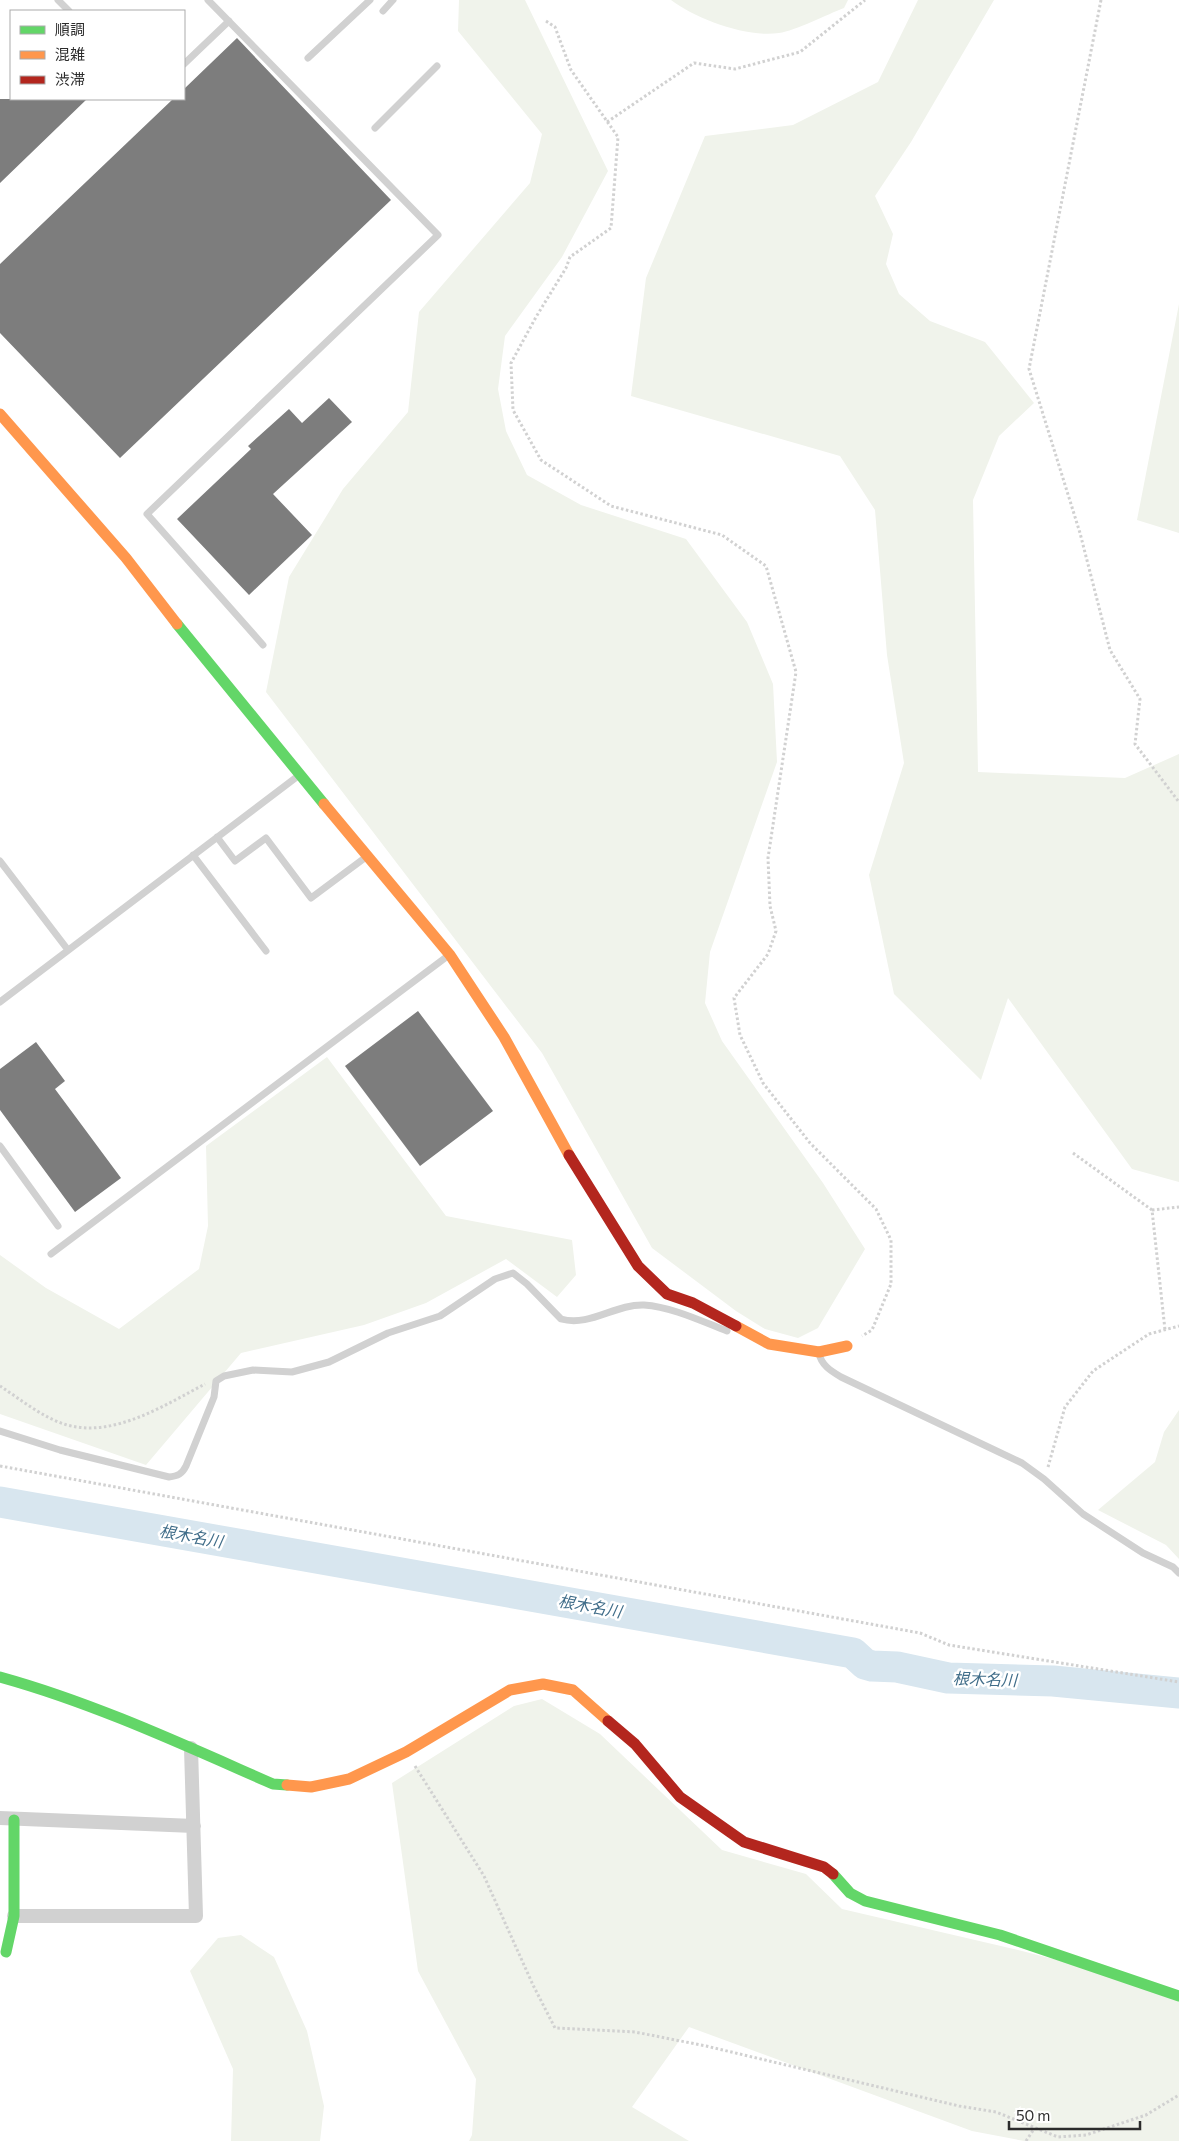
<svg xmlns="http://www.w3.org/2000/svg" width="1179" height="2141" font-family="Commissioner,'Noto Sans JP',sans-serif">
  <rect width="100%" height="100%" fill="#fff"/>
  <path fill="#f0f3eb" d="M 459,0 L 525,0 L 608,171 L 562,257 L 505,336 L 498,389 L 506,431 L 527,475 L 581,505 L 686,539 L 747,622 L 773,684 L 777,762 L 710,952 L 705,1003 L 722,1041 L 823,1183 L 865,1249 L 818,1328 L 798,1338 L 765,1329 L 736,1311 L 652,1248 L 542,1053 L 266,692 L 289,577 L 343,489 L 408,412 L 419,312 L 530,183 L 542,134 L 458,31 Z
    M 671,0 L 848,0 L 844,8 C 828,14 795,31 779,33 C 747,38 696,19 671,0 Z
    M 918,0 L 994,0 L 911,142 L 875,196 L 893,234 L 886,264 L 899,294 L 930,321 L 985,342 L 1034,403 L 999,436 L 973,500 L 978,772 L 1125,778 L 1179,754 L 1179,1182 L 1132,1169 L 1008,998 L 981,1080 L 894,994 L 869,875 L 904,763 L 887,655 L 875,510 L 840,456 L 631,396 L 646,278 L 705,136 L 793,125 L 878,82 Z
    M 1179,304 L 1179,533 L 1137,520 Z
    M 327,1057 L 446,1216 L 572,1240 L 576,1275 L 557,1297 L 506,1259 L 426,1303 L 364,1325 L 241,1353 L 146,1465 L 0,1414 L 0,1255 L 46,1288 L 119,1329 L 199,1269 L 208,1226 L 206,1146 Z
    M 1179,1410 L 1179,1559 L 1166,1545 L 1098,1510 L 1155,1462 L 1164,1432 Z
    M 542,1699 L 600,1734 L 722,1850 L 806,1874 L 842,1909 L 1022,1951 L 1179,1991 L 1179,2141 L 1024,2141 L 972,2131 L 689,2027 L 632,2107 L 689,2141 L 469,2141 L 472,2135 L 476,2079 L 418,1971 L 392,1783 L 514,1706 Z
    M 241,1935 L 274,1957 L 307,2031 L 324,2106 L 320,2141 L 231,2141 L 233,2069 L 190,1971 L 218,1938 Z"/>
  <g fill="none" stroke-linecap="round" stroke-linejoin="round">
    <path stroke="#d8e6ef" stroke-width="31" d="M 0,1502 L 853,1653 L 865,1664 L 872,1666 L 897,1667 L 948,1678 L 1053,1681 L 1179,1693"/>
  </g>
  <path fill="#7d7d7d" d="M 237,38 L 391,200 L 120,458 L 0,333 L 0,264 L 173,99 L 184,99 L 184,89 Z
    M 0,99 L 87,99 L 0,183 Z
    M 329,398 L 352,422 L 273,494 L 312,535 L 249,595 L 177,519 L 251,449 L 248,446 L 289,409 L 302,423 Z
    M 418,1011 L 493,1111 L 420,1166 L 345,1066 Z
    M 36,1042 L 65,1081 L 55,1089 L 121,1178 L 75,1212 L 0,1110 L 0,1069 Z"/>
  <g fill="none" stroke-linecap="round" stroke-linejoin="round">
    <path stroke="#d1d1d1" stroke-width="3" stroke-dasharray="2.5 2.5" stroke-linecap="butt" d="M 1101,0 L 1029,369 L 1080,533 L 1110,650 L 1140,699 L 1135,744 L 1179,802
      M 546,21 L 555,27 L 571,70 L 618,137 L 611,228 L 570,257 L 566,268 L 536,317 L 511,363 L 513,410 L 541,460 L 611,506 L 722,535 L 766,566 L 796,672 L 768,858 L 770,906 L 776,931 L 768,954 L 734,998 L 740,1035 L 763,1083 L 810,1143 L 876,1209 L 891,1240 L 891,1284 L 872,1330 L 862,1336
      M 607,122 L 694,63 L 735,69 L 800,52 L 865,0
      M 1073,1153 L 1152,1210 L 1165,1330
      M 1152,1210 L 1179,1207
      M 0,1386 C 20,1399 43,1418 67,1425 C 114,1438 165,1405 205,1384
      M 0,1466 L 920,1633 L 949,1645 L 1179,1682
      M 1048,1467 L 1065,1407 L 1093,1371 L 1149,1334 L 1179,1326
      M 415,1766 L 484,1876 L 533,1985 L 555,2028 L 635,2032 L 706,2046 L 959,2106 L 996,2112 L 1058,2137 L 1086,2135 L 1146,2115 L 1179,2095
      M 1026,2141 L 1034,2129"/>
    <path stroke="#d1d1d1" stroke-width="7" d="M 58,0 L 69,11
      M 208,0 L 438,235 L 147,514 L 263,645
      M 383,11 L 393,0
      M 308,58 L 370,0
      M 184,64 L 229,21
      M 375,128 L 437,66
      M 217,837 L 235,861 L 266,838 L 311,898 L 366,857
      M 193,855 L 266,951
      M 0,861 L 68,950
      M 0,1002 L 298,776
      M 0,1146 L 58,1226
      M 51,1254 L 449,955
      M 819,1353 C 821,1365 831,1371 841,1377 L 1022,1463 L 1044,1479 L 1083,1514 L 1143,1553 L 1173,1567 L 1179,1573
      M 0,1431 L 60,1450 L 169,1477 C 178,1476 182,1474 186,1466 L 214,1397 L 216,1381 L 224,1376 L 253,1370 L 292,1372 L 329,1362 L 388,1333 L 440,1316 L 495,1279 L 513,1273 L 527,1284 L 561,1319 C 590,1327 615,1304 644,1305 C 672,1307 701,1321 727,1331"/>
    <path stroke="#d1d1d1" stroke-width="14" d="M 0,1818 L 194,1826
      M 14,1916 L 196,1916 L 191,1748"/>
    <path stroke="#63d668" stroke-width="11" d="M 177,624 L 324,804
      M 0,1677 C 94,1703 184,1745 273,1784 L 287,1785
      M 833,1874 L 850,1893 L 865,1901 L 1000,1935 L 1179,1996
      M 6,1952 L 14,1916 L 14,1820"/>
    <path stroke="#ff974d" stroke-width="11" d="M 0,414 L 126,558 L 177,624
      M 324,804 L 450,955 L 504,1037 L 569,1155
      M 736,1326 L 769,1344 L 819,1352 L 847,1346
      M 287,1785 L 311,1787 L 349,1779 L 406,1752 L 510,1690 L 543,1684 L 573,1690 L 608,1721"/>
    <path stroke="#b3261e" stroke-width="11" d="M 569,1155 L 638,1266 L 667,1294 L 693,1303 L 736,1326
      M 608,1721 L 635,1744 L 680,1797 L 744,1842 L 824,1867 L 833,1874"/>
  </g>
  <g text-anchor="middle" stroke-width="5" stroke-linejoin="round" paint-order="stroke">
    <g font-size="16" font-style="italic" fill="#406d89" stroke="#fff">
      <text transform="translate(191 1536) rotate(10)" y="6">根木名川</text>
      <text transform="translate(590 1606) rotate(10)" y="6">根木名川</text>
      <text transform="translate(985 1679) rotate(2)" y="6">根木名川</text>
    </g>
  </g>
  <rect x="10" y="10" width="175" height="90" fill="#ffffff" stroke="#ababab"/>
  <rect x="20" y="26" width="25" height="8" fill="#63d668" stroke="#ababab"/>
  <text x="55" y="35" font-size="15" fill="#2c2c2c">順調</text>
  <rect x="20" y="51" width="25" height="8" fill="#ff974d" stroke="#ababab"/>
  <text x="55" y="60" font-size="15" fill="#2c2c2c">混雑</text>
  <rect x="20" y="76" width="25" height="8" fill="#b3261e" stroke="#ababab"/>
  <text x="55" y="85" font-size="15" fill="#2c2c2c">渋滞</text>
  <path d="M1009 2121v8h131v-8" fill="none" stroke="#2c2c2c" stroke-width="2.5"/>
  <text x="1016" y="2121" font-size="15" fill="#2c2c2c" stroke="#ffffff" stroke-width="4" paint-order="stroke">50 m</text>
</svg>
